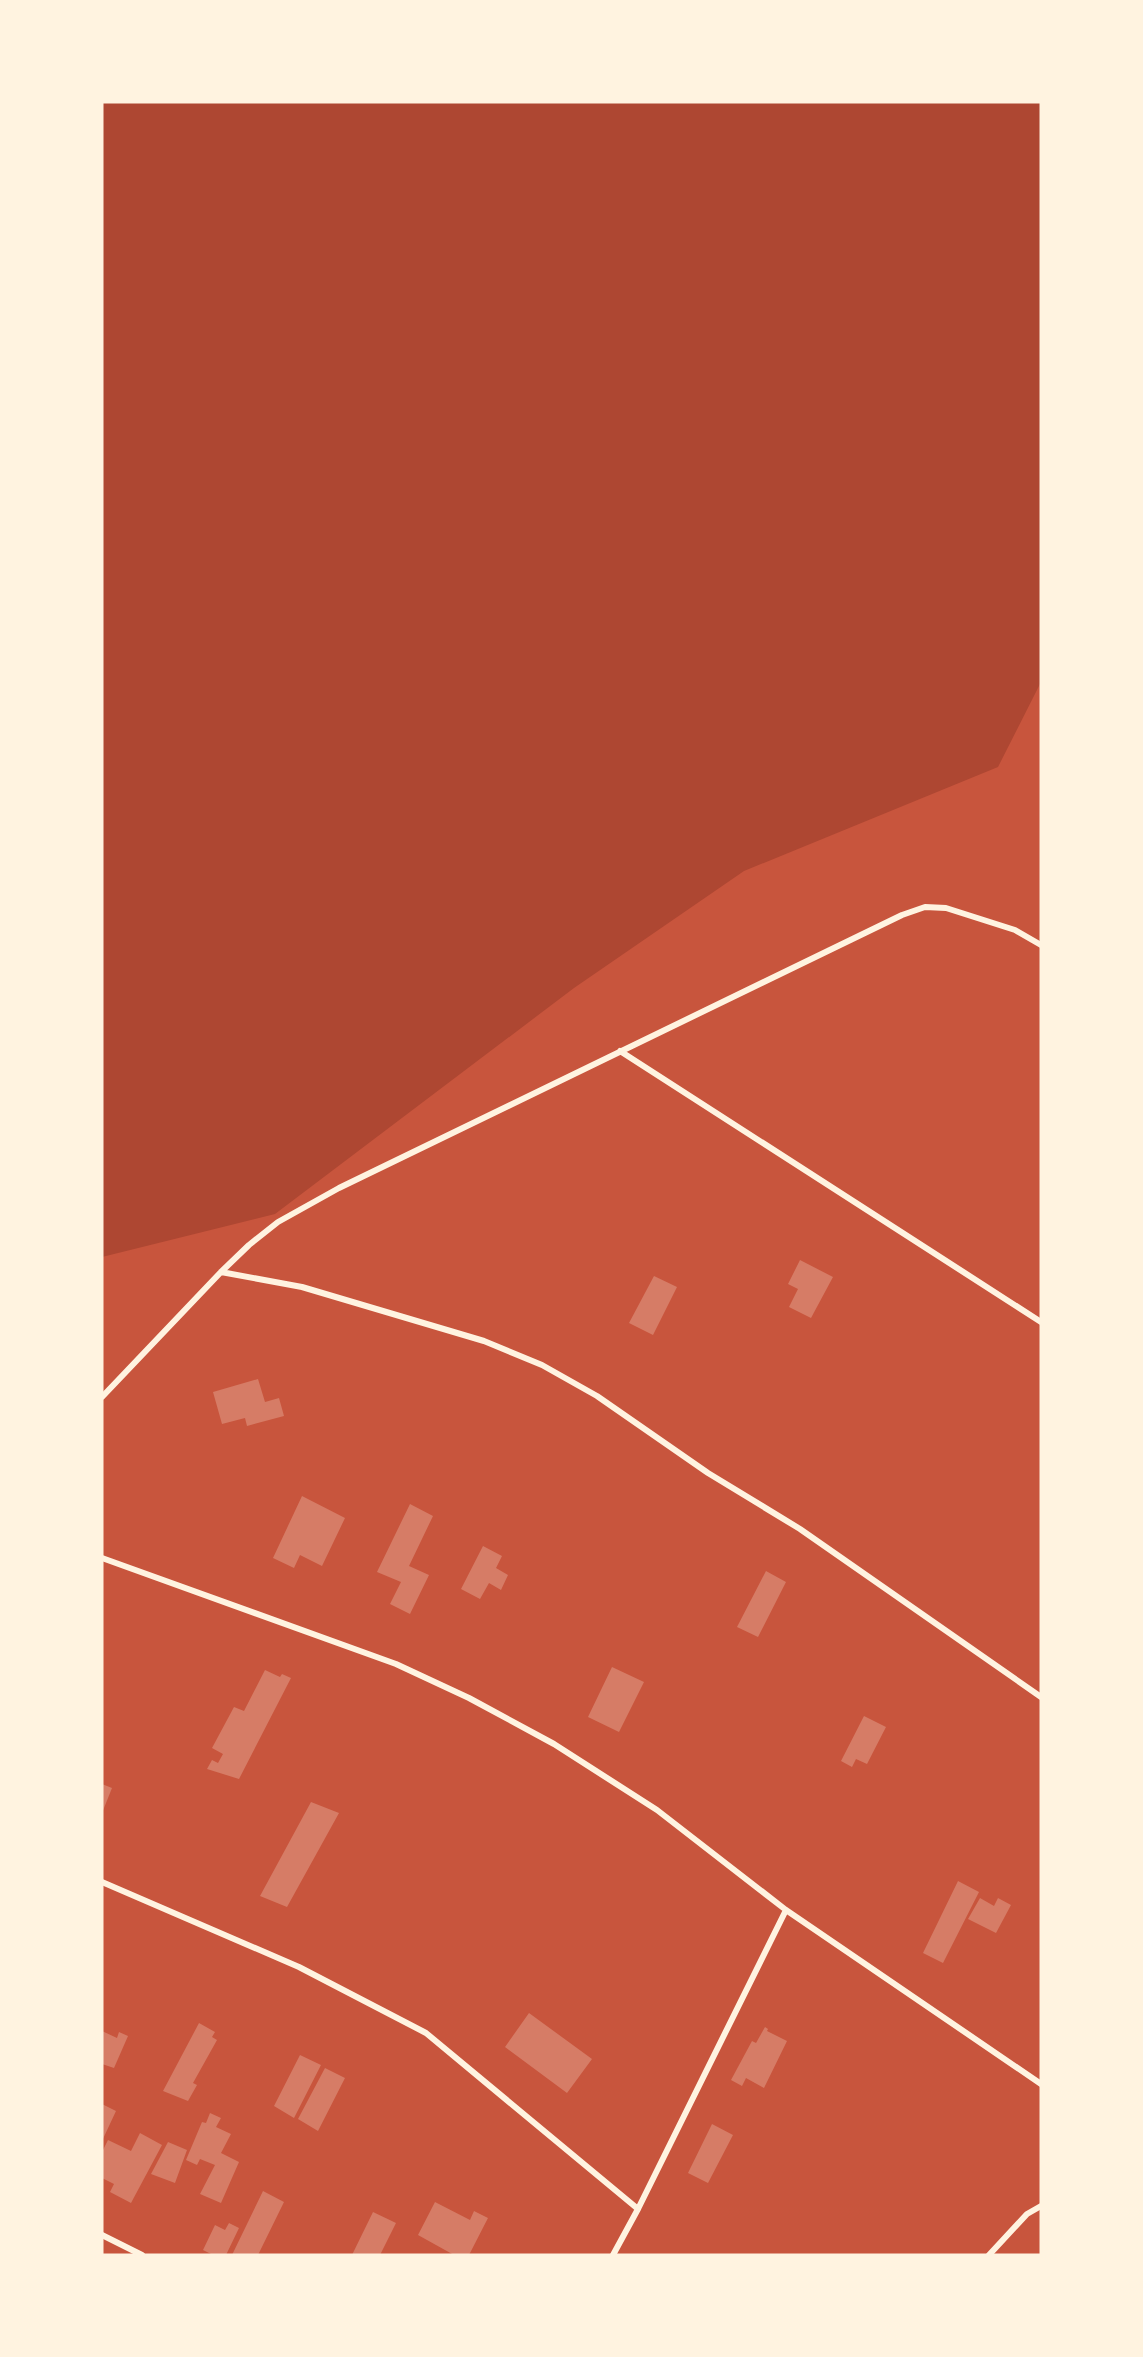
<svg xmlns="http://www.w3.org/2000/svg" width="1143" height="2357" font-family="'DM Sans',sans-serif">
  <rect width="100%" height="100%" fill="#c8553d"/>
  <path fill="#ae4732" d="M 102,102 L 1041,102 L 1041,682 L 998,767 L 744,871 L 574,988 L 275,1214 L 102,1257 Z"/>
  <path fill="#d67c66" d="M 800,1260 L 833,1277 L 811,1318 L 789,1307 L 798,1289 L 788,1284 Z
    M 654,1276 L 677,1287 L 653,1335 L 629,1323 Z
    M 258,1379 L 265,1402 L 279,1398 L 284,1416 L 247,1426 L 245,1418 L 222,1424 L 213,1392 Z
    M 302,1496 L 345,1518 L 322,1566 L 300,1555 L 294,1568 L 273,1558 Z
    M 410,1504 L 433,1516 L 409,1566 L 429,1575 L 410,1614 L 390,1604 L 401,1582 L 377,1572 Z
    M 483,1546 L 502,1556 L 496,1568 L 508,1575 L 501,1590 L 489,1583 L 480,1599 L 461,1589 Z
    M 766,1571 L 786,1582 L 758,1637 L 737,1627 Z
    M 612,1667 L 644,1682 L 619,1732 L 588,1717 Z
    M 265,1670 L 280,1677 L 282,1674 L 291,1678 L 239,1779 L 207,1769 L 212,1760 L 218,1763 L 223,1754 L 212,1748 L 234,1707 L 244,1711 Z
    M 864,1716 L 886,1727 L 867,1764 L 856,1759 L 852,1767 L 841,1761 Z
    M 102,1784 L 112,1788 L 102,1813 Z
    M 311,1802 L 339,1813 L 287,1907 L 260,1896 Z
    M 958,1881 L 979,1892 L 943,1963 L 923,1953 Z
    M 980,1898 L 994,1906 L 998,1898 L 1011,1905 L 996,1933 L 968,1919 Z
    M 529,2013 L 592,2059 L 567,2093 L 505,2047 Z
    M 199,2023 L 215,2032 L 212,2037 L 217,2040 L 193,2083 L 197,2085 L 188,2101 L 163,2091 Z
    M 765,2027 L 768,2029 L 767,2031 L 787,2041 L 764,2088 L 746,2078 L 742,2086 L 731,2080 L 752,2041 L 756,2043 Z
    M 102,2031 L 117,2038 L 119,2032 L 128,2036 L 114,2068 L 102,2064 Z
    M 300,2055 L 321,2065 L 294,2118 L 274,2106 Z
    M 325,2068 L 345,2078 L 318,2131 L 298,2119 Z
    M 102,2104 L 116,2111 L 102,2141 Z
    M 210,2113 L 221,2118 L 216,2127 L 231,2134 L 221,2153 L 239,2162 L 221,2203 L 200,2194 L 215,2165 L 200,2159 L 197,2165 L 186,2160 L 202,2122 L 206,2123 Z
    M 712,2124 L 733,2135 L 708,2183 L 688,2173 Z
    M 140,2133 L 162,2145 L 131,2203 L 110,2192 L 114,2184 L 102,2178 L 102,2152 L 108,2140 L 131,2151 Z
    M 168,2142 L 187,2150 L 175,2183 L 151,2174 Z
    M 263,2191 L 284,2202 L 258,2255 L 232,2255 Z
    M 435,2202 L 470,2220 L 474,2211 L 488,2218 L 469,2255 L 454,2255 L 418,2235 Z
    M 373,2212 L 396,2223 L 380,2255 L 352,2255 Z
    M 229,2223 L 239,2228 L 226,2255 L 213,2255 L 203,2250 L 215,2225 L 225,2230 Z"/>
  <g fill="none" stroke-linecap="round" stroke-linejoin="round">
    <path stroke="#fff3e0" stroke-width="6" d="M 620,1051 L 1041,1322
      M 221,1272 L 302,1287 L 484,1341 L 542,1365 L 597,1396 L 708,1473 L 800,1529 L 1041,1697
      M 102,1397 L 221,1272 L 249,1245 L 278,1222 L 339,1188 L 902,915 L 925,907 L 946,908 L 1015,930 L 1041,945
      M 102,1558 L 396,1664 L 469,1698 L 554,1744 L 657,1810 L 786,1910 L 1041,2084
      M 102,1882 L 299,1967 L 426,2033 L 638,2209
      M 102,2235 L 142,2255
      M 613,2255 L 638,2209 L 786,1910
      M 989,2255 L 1027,2214 L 1041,2206"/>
  </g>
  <rect width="1143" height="2357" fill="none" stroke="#fff3e0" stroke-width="207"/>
</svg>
